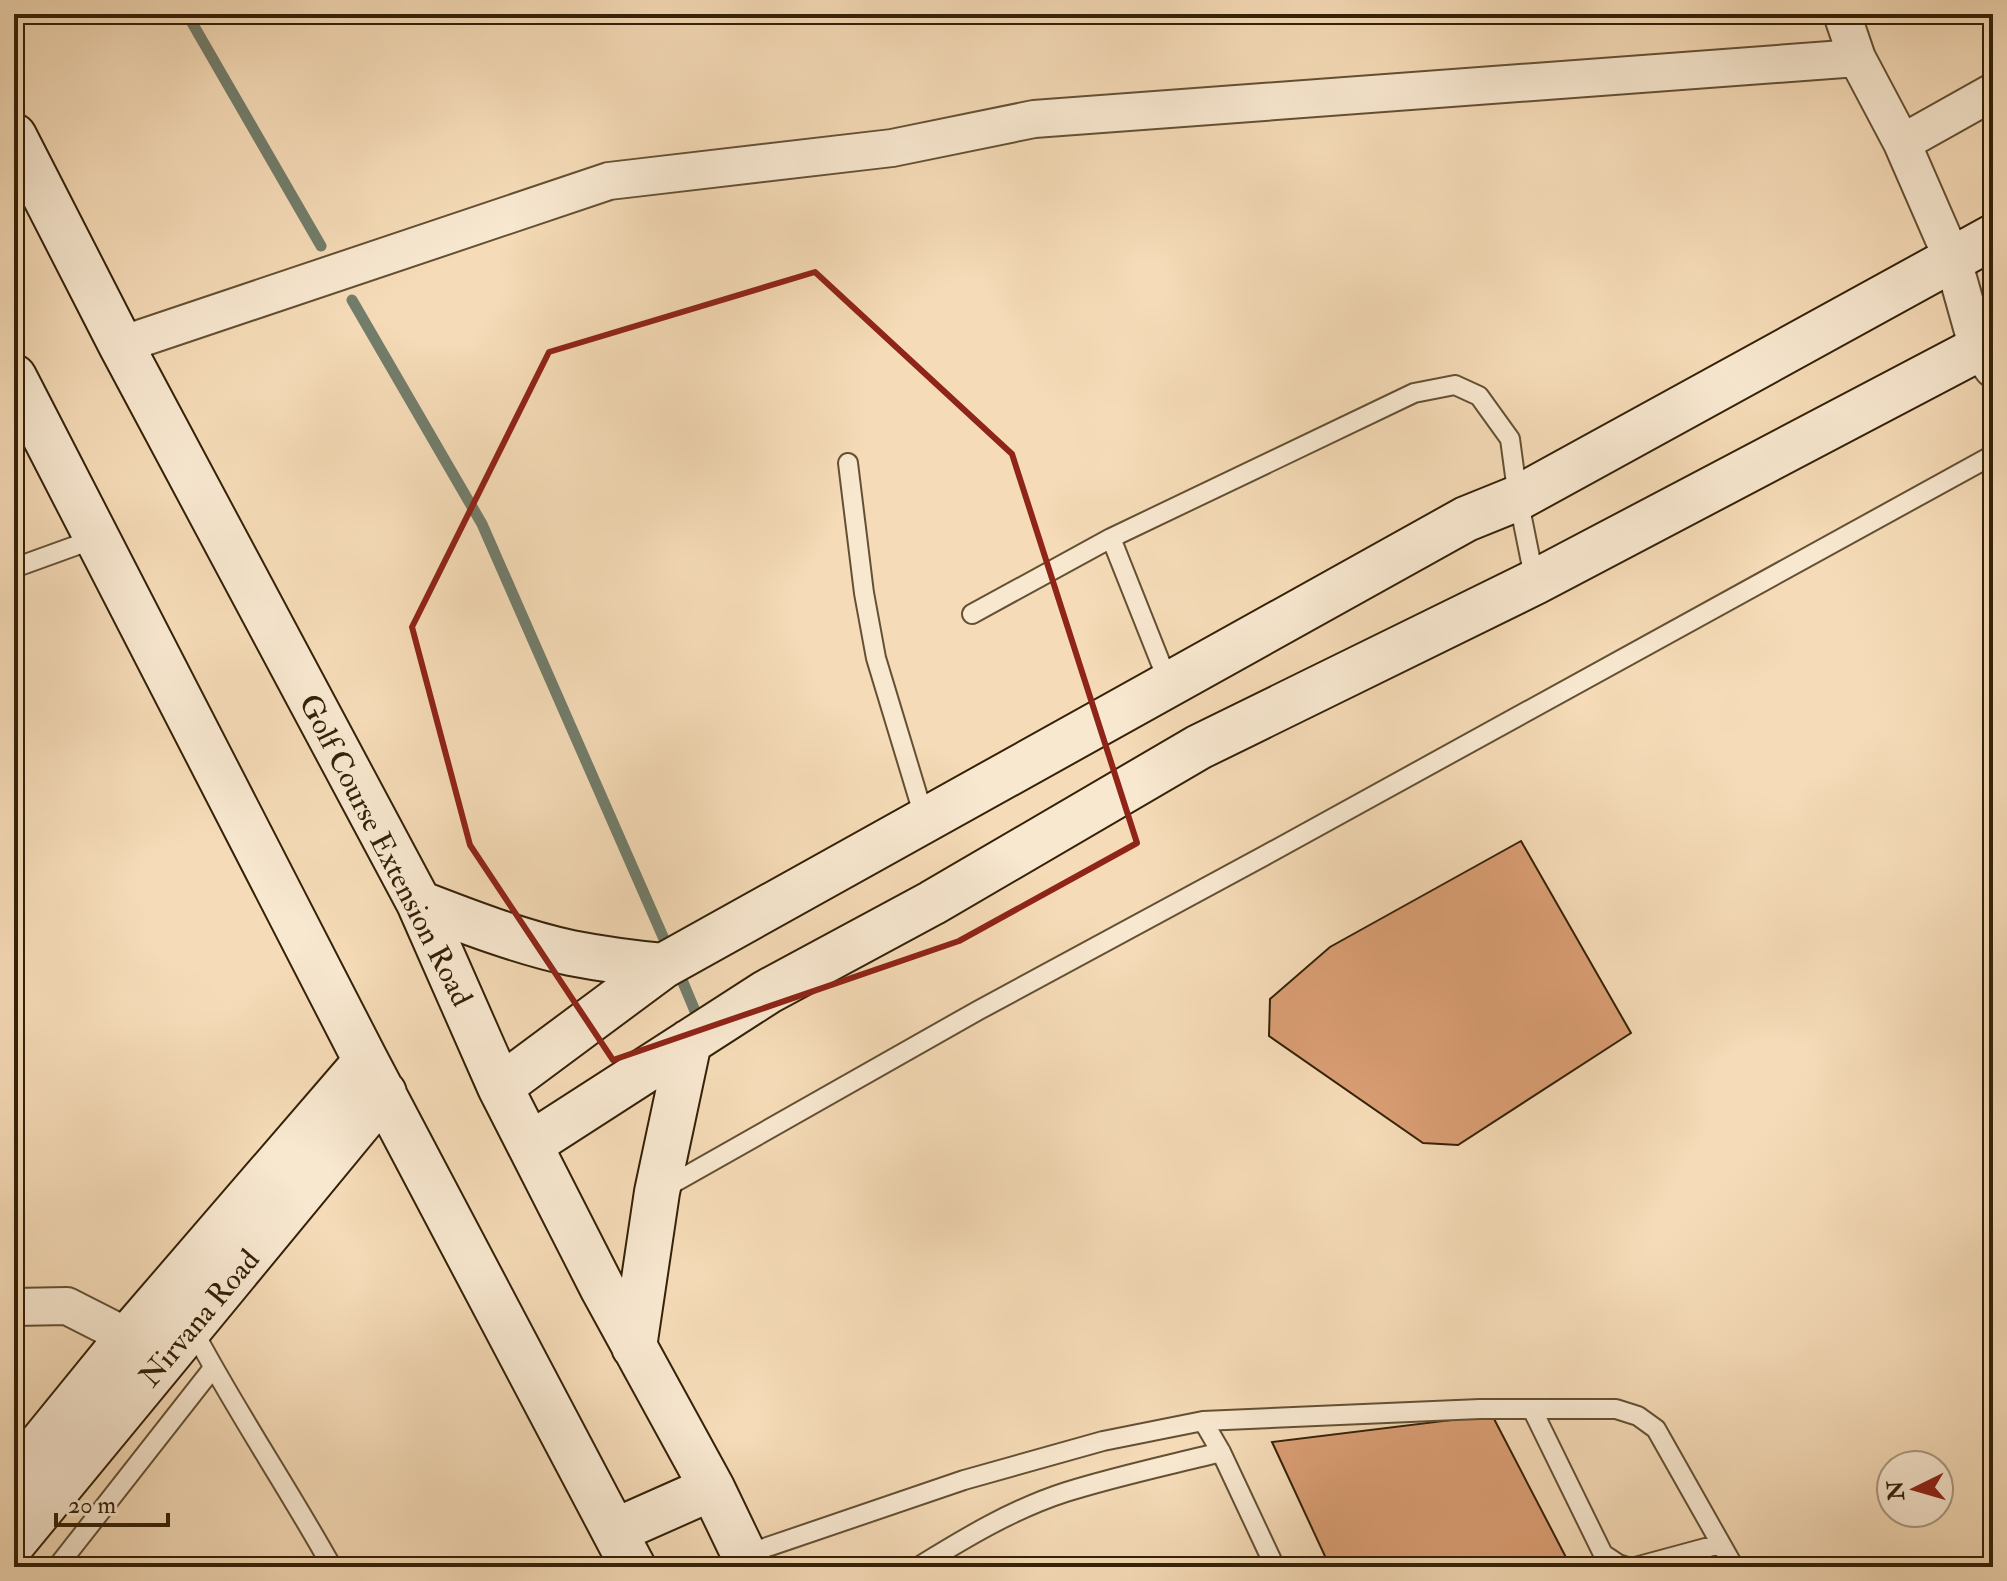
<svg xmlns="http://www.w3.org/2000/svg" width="2007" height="1581" font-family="'IM FELL Double Pica',serif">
  <rect width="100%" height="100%" fill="#f5dbb7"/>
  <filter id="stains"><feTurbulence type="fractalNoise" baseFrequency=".0025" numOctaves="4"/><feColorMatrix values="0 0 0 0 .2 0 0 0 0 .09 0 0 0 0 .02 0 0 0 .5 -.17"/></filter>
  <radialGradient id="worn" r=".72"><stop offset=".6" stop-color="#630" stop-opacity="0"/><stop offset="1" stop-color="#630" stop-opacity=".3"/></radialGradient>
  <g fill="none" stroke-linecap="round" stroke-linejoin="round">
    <path stroke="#727d6b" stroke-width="11" d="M 187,14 L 321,246
      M 352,300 L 482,524 L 664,939
      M 682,980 L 695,1011"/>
  </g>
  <path fill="#db9e74" stroke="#342107" stroke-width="2" d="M 1521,841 L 1631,1033 L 1458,1145 L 1423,1143 L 1269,1036 L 1270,999 L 1330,947 Z
    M 1492,1415 L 1571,1567 L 1330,1567 L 1272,1442 Z"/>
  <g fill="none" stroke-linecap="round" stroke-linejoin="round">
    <defs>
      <path id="lane" d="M 848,463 L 864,593 L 876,658 L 925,820
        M 1111,538 L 1169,684
        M 14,568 L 97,538
        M 972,614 L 1111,538 L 1414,393 L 1455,385 L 1479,396 L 1510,439 L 1518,498 L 1535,582
        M 663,1189 L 979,1010 L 1264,856 L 1993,455
        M 192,1328 C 235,1410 287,1486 332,1567
        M 1532,1409 L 1603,1554 L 1618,1564 L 1627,1567
        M 1203,1421 L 1221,1452 L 1275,1567
        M 744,1555 L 964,1480 L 1103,1441 L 1203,1421 L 1480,1409 L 1616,1409 L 1638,1416 L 1656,1429 L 1734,1567
        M 57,1567 L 213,1368
        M 918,1567 C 965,1538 1013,1509 1066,1492 C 1117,1476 1169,1465 1221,1452
        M 1635,1567 L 1720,1544"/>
      <path id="street" d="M 1842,14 L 1857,58 L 1902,143 L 1953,260 L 1978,349 L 1993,369
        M 1902,143 L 1993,92
        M 121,345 L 609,181 L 892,148 L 1034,119 L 1857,58
        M 14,1307 L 67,1306 L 128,1337"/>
      <path id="secondary" d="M 14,136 L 121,345 L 419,903 L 500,1087 L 603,1289 L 712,1488 L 750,1567
        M 14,377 L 366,1061 L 633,1567
        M 419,903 C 468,922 520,942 571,953 C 602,959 632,963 663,966
        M 500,1087 L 663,966 L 1466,519 L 1518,498 L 1993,237
        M 531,1144 L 767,992 L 932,903 L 1199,747 L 1535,582 L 1978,349 L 1993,340
        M 634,1347 L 657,1192 L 689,1042
        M 14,1477 L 128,1337 L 366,1061
        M 615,1531 L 712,1488
        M 14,1542 L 384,1093"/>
    </defs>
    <use href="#lane" stroke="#645033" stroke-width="22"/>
    <use href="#street" stroke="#645033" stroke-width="40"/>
    <use href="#secondary" stroke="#342107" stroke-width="48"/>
    <use href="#lane" stroke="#f8e8d0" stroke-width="18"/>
    <use href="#street" stroke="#f8e8d0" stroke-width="36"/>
    <use href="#secondary" stroke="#f8e8d0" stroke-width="44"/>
  </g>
  <path fill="none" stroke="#8f2418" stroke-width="6" stroke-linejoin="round" d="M 815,272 L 1012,454 L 1137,843 L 959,941 L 613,1060 L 470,845 L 412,627 L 549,352 Z"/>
  <g text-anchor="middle" stroke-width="7" stroke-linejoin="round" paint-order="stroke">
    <g font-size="30" fill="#342107" stroke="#f8e8d0">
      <text transform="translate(386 850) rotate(63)" y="10">Golf Course Extension Road</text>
      <text transform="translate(199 1318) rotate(-50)" y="10">Nirvana Road</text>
    </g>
  </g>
  <rect width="2007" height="1581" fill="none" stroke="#f5dbb7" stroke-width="48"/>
  <rect x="16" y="16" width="1975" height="1549" fill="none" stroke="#342107" stroke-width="4"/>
  <rect x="24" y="24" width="1959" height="1533" fill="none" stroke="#342107" stroke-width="2"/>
  <g transform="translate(1915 1489) rotate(265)"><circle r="38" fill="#f8e8d0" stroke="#aa9880" stroke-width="2"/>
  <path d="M0-6L14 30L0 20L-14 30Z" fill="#8f2418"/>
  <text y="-12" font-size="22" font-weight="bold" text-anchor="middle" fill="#342107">N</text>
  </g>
  <path d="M56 1513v12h112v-12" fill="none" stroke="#342107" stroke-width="4"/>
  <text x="68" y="1513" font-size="24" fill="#342107" stroke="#f8e8d0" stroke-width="6" paint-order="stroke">20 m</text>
  <rect width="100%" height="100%" filter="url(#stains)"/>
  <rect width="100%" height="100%" fill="url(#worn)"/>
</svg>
